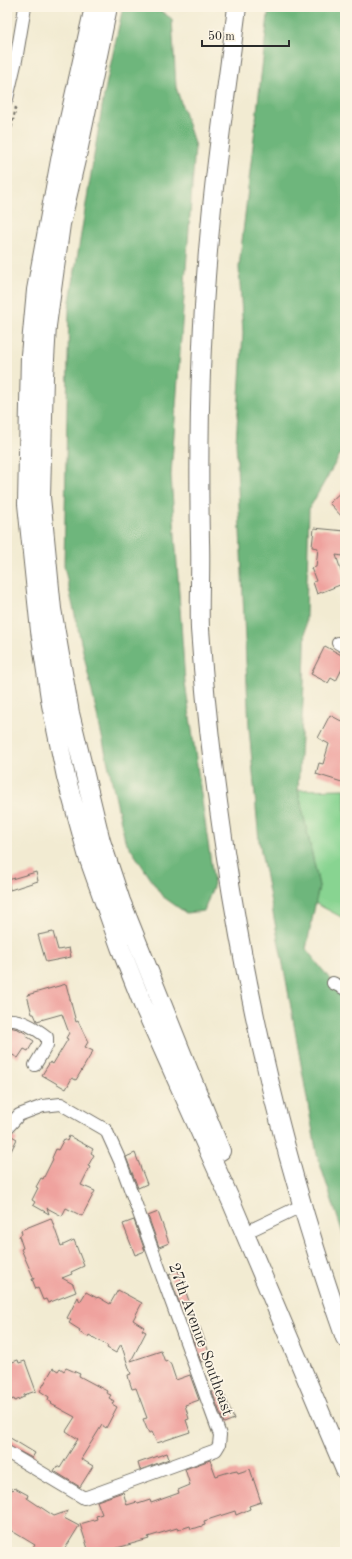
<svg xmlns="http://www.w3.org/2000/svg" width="352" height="1559" font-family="'Old Standard TT',serif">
  <rect width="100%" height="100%" fill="#fcf5e5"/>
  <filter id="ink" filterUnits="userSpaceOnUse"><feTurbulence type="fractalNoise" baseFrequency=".025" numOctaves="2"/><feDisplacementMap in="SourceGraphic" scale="8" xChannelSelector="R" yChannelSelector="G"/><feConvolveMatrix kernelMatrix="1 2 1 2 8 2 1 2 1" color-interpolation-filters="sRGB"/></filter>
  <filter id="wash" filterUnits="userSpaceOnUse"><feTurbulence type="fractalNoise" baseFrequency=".012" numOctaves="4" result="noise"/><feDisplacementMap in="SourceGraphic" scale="16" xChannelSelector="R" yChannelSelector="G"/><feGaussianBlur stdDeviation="0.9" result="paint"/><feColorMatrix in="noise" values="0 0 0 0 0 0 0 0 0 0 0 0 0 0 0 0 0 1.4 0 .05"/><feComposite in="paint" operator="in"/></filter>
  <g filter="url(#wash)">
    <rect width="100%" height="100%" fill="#f2ebd2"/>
    <path fill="#88d491" stroke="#5a805e" d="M 345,789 L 345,919 L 315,903 L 319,886 L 298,790 Z"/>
    <path fill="#6eb67b" stroke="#4c7053" d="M 123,7 L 155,7 L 172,19 L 176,87 L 195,146 L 171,475 L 185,682 L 214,884 L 204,911 L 186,913 L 162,896 L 125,840 L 64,566 L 69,307 L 104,95 Z
      M 269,7 L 345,7 L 345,446 L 309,509 L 304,684 L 298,790 L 319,886 L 306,949 L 333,983 L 345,989 L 345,1240 L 317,1155 L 287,985 L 259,841 L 249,728 L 236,442 L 243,333 L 239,267 Z"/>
    <g id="blocks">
      <path fill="#efa29e" d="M 345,488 L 345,520 L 329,503 Z
        M 314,528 L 345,531 L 343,556 L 336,555 L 345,583 L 317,594 L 313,582 L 316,581 L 311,568 L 316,567 L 318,548 L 312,547 Z
        M 325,646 L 345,657 L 345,663 L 336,681 L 331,678 L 328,683 L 311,674 Z
        M 330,715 L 345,723 L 345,783 L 316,774 L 319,763 L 323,764 L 329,744 L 318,738 Z
        M 36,872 L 38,881 L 10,890 L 8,880 Z
        M 53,932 L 58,950 L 69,948 L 71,957 L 46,962 L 38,935 Z
        M 66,984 L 76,1022 L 78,1021 L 88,1042 L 85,1047 L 93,1051 L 76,1080 L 72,1078 L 66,1089 L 42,1075 L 50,1062 L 53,1064 L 68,1039 L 66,1038 L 69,1033 L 62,1014 L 37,1021 L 34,1014 L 32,1014 L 27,995 Z
        M 9,1027 L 18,1029 L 27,1034 L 26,1036 L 34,1041 L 28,1051 L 24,1049 L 18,1058 L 7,1052 L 7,1031 Z
        M 7,1135 L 10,1135 L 17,1139 L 7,1159 Z
        M 69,1136 L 93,1149 L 91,1153 L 94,1155 L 88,1166 L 90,1167 L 81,1185 L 95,1191 L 82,1216 L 66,1208 L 62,1216 L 47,1208 L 49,1214 L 33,1205 L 35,1202 L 32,1200 L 38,1188 L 36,1187 L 41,1178 L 43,1179 L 53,1159 L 52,1158 L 56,1149 L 58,1150 L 64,1139 L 67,1141 Z
        M 135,1153 L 147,1184 L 138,1188 L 126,1157 Z
        M 158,1212 L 169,1243 L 159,1247 L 148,1216 Z
        M 51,1218 L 61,1246 L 74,1240 L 84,1266 L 71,1272 L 72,1274 L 62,1278 L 73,1284 L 76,1292 L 48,1303 L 46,1299 L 43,1300 L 38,1288 L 36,1289 L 32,1279 L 34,1279 L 21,1249 L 23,1248 L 19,1236 L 22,1234 L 21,1230 Z
        M 134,1220 L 145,1251 L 135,1255 L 123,1224 Z
        M 178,1270 L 189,1301 L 180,1305 L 169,1274 Z
        M 118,1290 L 142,1303 L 133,1320 L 144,1327 L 142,1330 L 146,1332 L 131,1361 L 161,1351 L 165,1362 L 168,1361 L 171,1365 L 176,1380 L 190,1375 L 199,1400 L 185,1405 L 189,1419 L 186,1420 L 190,1432 L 157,1443 L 152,1432 L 149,1433 L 147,1429 L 143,1419 L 147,1418 L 136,1388 L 132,1389 L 129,1380 L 128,1375 L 131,1374 L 121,1344 L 116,1353 L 107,1348 L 108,1346 L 89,1335 L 88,1337 L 79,1332 L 80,1330 L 69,1323 L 71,1320 L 67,1318 L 78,1297 L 80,1302 L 86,1292 L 97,1298 L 98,1297 L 110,1304 Z
        M 200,1327 L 211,1358 L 201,1362 L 190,1331 Z
        M 18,1360 L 19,1363 L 25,1361 L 36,1391 L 24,1395 L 24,1397 L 15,1401 L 14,1399 L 7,1401 L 7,1364 Z
        M 53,1368 L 58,1371 L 60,1368 L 64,1371 L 66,1368 L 80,1374 L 79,1376 L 107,1391 L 106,1393 L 111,1395 L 109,1398 L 114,1401 L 112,1404 L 117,1407 L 106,1428 L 102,1425 L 81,1459 L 93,1466 L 80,1487 L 54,1471 L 57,1466 L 60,1468 L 78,1439 L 66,1431 L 75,1417 L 51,1404 L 52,1403 L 48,1400 L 49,1397 L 40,1391 Z
        M 222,1389 L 234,1419 L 224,1423 L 212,1392 Z
        M 7,1436 L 35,1453 L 32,1458 L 7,1445 Z
        M 167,1453 L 169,1459 L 140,1470 L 138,1463 Z
        M 210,1460 L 216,1476 L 232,1471 L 237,1470 L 238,1473 L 250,1469 L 261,1502 L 249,1506 L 250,1509 L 236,1515 L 235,1511 L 204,1521 L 205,1525 L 196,1528 L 191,1529 L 190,1526 L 178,1530 L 177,1528 L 148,1537 L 149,1539 L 117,1548 L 118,1550 L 111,1552 L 89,1552 L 80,1524 L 97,1519 L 96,1516 L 102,1514 L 97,1501 L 123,1492 L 127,1505 L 137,1502 L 138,1504 L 150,1500 L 151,1503 L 179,1493 L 178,1490 L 190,1485 L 185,1469 Z
        M 7,1486 L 13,1490 L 15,1488 L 28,1495 L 27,1498 L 54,1516 L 68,1511 L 64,1518 L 79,1526 L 63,1552 L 39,1552 L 33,1548 L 35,1545 L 7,1528 Z"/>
    </g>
  </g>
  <g filter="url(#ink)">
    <use href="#blocks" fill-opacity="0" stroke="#716e65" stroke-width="1"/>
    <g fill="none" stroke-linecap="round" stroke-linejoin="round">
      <defs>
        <path id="minor" d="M 7,99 L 16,60 L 25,7
          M 338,643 L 345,647
          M 333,983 L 345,989
          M 7,1020 C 20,1018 38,1030 47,1037 L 47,1045 L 35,1065
          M 7,1128 L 19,1115 L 43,1106 L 61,1104 L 106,1130 L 120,1161 L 220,1435 L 219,1445 L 216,1450 L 84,1498 L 7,1452
          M 255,1228 L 301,1206"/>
        <path id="highway" d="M 94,7 L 61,155 L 36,290 L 30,355 L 27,504 L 40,631 L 51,705 L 66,777 L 88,857 L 120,947 L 143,1005 L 231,1201 L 345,1470
          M 108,7 L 79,147 L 61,224 L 47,326 L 44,376 L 41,497 L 52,609 L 70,713 L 101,841 L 121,901 L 221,1151
          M 237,7 C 228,81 216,155 210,229 C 200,333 198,437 200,541 C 201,570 199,600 200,629 C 205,704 214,778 225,851 C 250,1017 289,1180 345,1338"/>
      </defs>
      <use href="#minor" stroke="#716e65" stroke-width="14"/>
      <use href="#highway" stroke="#716e65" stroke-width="20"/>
      <path stroke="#716e65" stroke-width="2" stroke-dasharray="3 3" stroke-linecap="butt" d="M 7,151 L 16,106"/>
      <use href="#minor" stroke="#fff" stroke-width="12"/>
      <use href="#highway" stroke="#fff" stroke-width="18"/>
    </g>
  </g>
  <g text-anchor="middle" stroke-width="3.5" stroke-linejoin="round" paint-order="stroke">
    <g font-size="16" fill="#2b2b2b" stroke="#fcf5e5">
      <text transform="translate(202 1339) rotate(70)" y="6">27th Avenue Southeast</text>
    </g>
  </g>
  <rect width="352" height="1559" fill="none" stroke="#fcf5e5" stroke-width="24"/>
  <path d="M202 40v6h87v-6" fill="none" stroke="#2b2b2b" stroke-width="2"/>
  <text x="208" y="40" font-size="12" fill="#2b2b2b" stroke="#fcf5e5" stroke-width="3" paint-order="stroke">50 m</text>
</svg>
